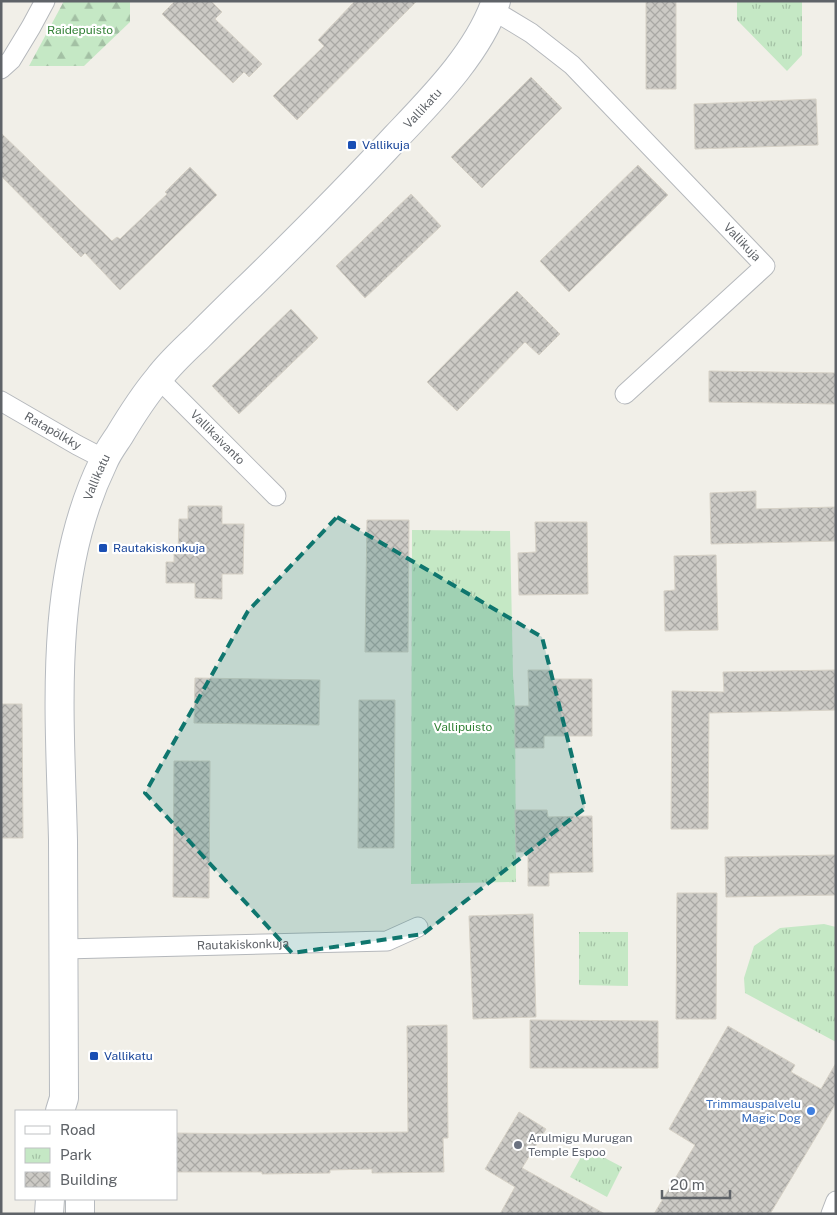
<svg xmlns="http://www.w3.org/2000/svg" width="837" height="1215" font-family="'Public Sans',sans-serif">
  <defs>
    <pattern id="forest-firs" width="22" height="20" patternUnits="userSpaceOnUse" patternTransform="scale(1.25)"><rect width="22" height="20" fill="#c5e8c5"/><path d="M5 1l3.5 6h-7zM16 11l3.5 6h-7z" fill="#a3c0a4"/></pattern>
    <pattern id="park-tufts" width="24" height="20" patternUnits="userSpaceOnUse" patternTransform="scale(1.25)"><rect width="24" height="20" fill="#c5e8c5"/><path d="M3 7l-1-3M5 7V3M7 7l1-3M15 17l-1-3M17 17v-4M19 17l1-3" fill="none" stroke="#a3c0a4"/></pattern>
    <pattern id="building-cross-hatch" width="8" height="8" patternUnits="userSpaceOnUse" patternTransform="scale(1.25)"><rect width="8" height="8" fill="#cccac5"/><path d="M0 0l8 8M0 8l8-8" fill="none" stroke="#a9a8a4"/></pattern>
  </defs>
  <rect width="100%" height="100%" fill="#f1efe8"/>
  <path fill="url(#forest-firs)" d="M 64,1 L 130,1 L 130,22 L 84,66 L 29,66 Z"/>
  <path fill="url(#park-tufts)" d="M 737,1 L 802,1 L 802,55 L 787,71 L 737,20 Z
    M 412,530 L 510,531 L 513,675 L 515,706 L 516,882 L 411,884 Z
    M 824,924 L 836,927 L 836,1042 L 745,993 L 744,978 L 754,946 L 780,928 Z
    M 579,932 L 628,932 L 628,986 L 579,985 Z
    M 586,1148 L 622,1167 L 607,1197 L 570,1177 Z"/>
  <path fill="url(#building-cross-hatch)" stroke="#d6d1c6" d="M 175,1 L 211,1 L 222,12 L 215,19 L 262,64 L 249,77 L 244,72 L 233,83 L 162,14 Z
    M 355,1 L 417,1 L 297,120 L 273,96 L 324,46 L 318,40 Z
    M 646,1 L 676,1 L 676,89 L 646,89 Z
    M 531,77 L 562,108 L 482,188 L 451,157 Z
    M 816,99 L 818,145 L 695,149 L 694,104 Z
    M 1,133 L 112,241 L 117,237 L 120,239 L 167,194 L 165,192 L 190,167 L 217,195 L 120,290 L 85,253 L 81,257 L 1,176 Z
    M 638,165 L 668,195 L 569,292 L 540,261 Z
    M 411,194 L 441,226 L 365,298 L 336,266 Z
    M 517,291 L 560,334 L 539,355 L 525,342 L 457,411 L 427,382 Z
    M 291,309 L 318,338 L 239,414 L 212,386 Z
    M 709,371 L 836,373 L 836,404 L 709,402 Z
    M 756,491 L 756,509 L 836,507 L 836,541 L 711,544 L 710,493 Z
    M 188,506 L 222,506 L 222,524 L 244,524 L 243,574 L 222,574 L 222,599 L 195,598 L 195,583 L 166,583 L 166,562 L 174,562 L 174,554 L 178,554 L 179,519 L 188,519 Z
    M 367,520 L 409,520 L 408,652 L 365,652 Z
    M 535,522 L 587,522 L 588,594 L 519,595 L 518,553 L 536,552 Z
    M 716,555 L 718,630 L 665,631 L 664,591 L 675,590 L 674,556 Z
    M 528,670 L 552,670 L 552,679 L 592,679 L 592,736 L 544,736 L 544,748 L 515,748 L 515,706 L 529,706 Z
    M 836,670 L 836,710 L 709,713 L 708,829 L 671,829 L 672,691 L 724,692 L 723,672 Z
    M 195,678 L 320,680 L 319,725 L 194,723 Z
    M 359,700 L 395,700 L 394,848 L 358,848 Z
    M 1,704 L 22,704 L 23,838 L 1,838 Z
    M 174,761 L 210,761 L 209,898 L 173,897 Z
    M 515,810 L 547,810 L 548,817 L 592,816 L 593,872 L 549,873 L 549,886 L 528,886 L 528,852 L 516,852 Z
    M 836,855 L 836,895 L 726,897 L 725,857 Z
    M 677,893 L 717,893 L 716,1019 L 676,1019 Z
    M 533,914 L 536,1017 L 473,1019 L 469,916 Z
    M 530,1020 L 658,1021 L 658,1068 L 530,1068 Z
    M 447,1025 L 448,1138 L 443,1138 L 444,1172 L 372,1173 L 372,1169 L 330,1170 L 330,1173 L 262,1174 L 262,1172 L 176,1172 L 176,1133 L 248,1134 L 408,1132 L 407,1026 Z
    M 728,1026 L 795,1065 L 791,1072 L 821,1089 L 836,1063 L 836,1103 L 770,1214 L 654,1214 L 695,1145 L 669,1129 Z
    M 519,1112 L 546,1129 L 522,1168 L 605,1214 L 500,1214 L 515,1187 L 485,1169 Z"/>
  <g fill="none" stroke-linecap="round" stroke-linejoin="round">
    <defs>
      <g id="minor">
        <path id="s1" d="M 493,10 L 531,33 L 572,65 L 765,266 L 625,394"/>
        <path d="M 1,69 L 11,60 L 31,27 L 45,1"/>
        <path id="s2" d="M 158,378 L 276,496"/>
        <path id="s3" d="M 1,401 L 77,445 L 104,459"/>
        <path id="s4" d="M 64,949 L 387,941 L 418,927"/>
        <path d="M 831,1214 L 836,1201"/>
      </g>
      <g id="secondary">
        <path id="s5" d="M 60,1111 L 64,1098 C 64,1012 64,926 63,840 C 60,716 47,578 103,463 C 107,453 113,445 119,436 C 131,416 143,397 158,379 C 169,364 183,351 197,338 C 215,320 233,302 251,285 C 300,237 349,188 396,137 C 433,98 478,53 496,1"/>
        <path d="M 80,1199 L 80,1214"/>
        <path d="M 49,1214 L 50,1199"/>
      </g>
    </defs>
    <use href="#minor" stroke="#b5b8bc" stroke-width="21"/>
    <use href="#secondary" stroke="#b6babf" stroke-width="30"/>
    <use href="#minor" stroke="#fff" stroke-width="19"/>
    <use href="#secondary" stroke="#fff" stroke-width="28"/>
  </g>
  <path fill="#0f766e" fill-opacity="0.2" stroke="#0f766e" stroke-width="4" stroke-dasharray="10 6" stroke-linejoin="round" d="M 337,517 L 542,637 L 585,808 L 423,934 L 292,953 L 145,793 L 248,611 Z"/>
  <g fill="#1a4fb4" stroke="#fff" stroke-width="2">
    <rect x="347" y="140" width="10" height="10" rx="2.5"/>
    <rect x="98" y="543" width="10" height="10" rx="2.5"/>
    <rect x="89" y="1051" width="10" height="10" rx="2.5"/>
  </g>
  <circle fill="#3f7fe0" stroke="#fff" stroke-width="2" cx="811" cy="1111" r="5"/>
  <circle fill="#6b7280" stroke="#fff" stroke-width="2" cx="518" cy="1145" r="5"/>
  <g text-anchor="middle" stroke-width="4.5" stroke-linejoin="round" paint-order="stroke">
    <g font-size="12" fill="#348238" stroke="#fff">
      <text x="80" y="34">Raidepuisto</text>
      <text x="463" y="731">Vallipuisto</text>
    </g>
    <g font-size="12" fill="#5f6368" stroke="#fff">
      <text dy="4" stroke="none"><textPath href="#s5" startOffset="1134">Vallikatu</textPath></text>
      <text dy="4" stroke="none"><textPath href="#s1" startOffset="342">Vallikuja</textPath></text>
      <text dy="4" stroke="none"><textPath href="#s3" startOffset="60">Ratapölkky</textPath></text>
      <text dy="4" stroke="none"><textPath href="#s2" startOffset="84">Vallikaivanto</textPath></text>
      <text dy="4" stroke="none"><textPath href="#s5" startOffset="639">Vallikatu</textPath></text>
      <text dy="4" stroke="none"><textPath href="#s4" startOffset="179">Rautakiskonkuja</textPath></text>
    </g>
    <g font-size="12" fill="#164399" stroke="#fff" text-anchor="start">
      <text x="362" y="149">Vallikuja</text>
      <text x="113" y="552">Rautakiskonkuja</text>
      <text x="104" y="1060">Vallikatu</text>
    </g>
    <g font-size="12" fill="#366cbe" stroke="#fff" text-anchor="end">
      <text x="801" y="1108">Trimmauspalvelu<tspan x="801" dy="14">Magic Dog</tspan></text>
    </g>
    <g font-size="12" fill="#5b616d" stroke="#fff" text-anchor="start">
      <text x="528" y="1142">Arulmigu Murugan<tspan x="528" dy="14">Temple Espoo</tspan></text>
    </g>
  </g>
  <rect width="837" height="1215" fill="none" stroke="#5f6368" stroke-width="5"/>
  <rect x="15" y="1110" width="162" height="90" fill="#ffffff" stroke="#bfc1c3"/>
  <rect x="25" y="1126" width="25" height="8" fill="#ffffff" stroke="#bfc1c3"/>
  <text x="60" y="1135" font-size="15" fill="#5f6368">Road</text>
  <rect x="25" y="1148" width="25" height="15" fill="url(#park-tufts)" stroke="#bfc1c3"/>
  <text x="60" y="1160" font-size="15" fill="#5f6368">Park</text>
  <rect x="25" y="1172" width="25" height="15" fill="url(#building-cross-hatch)" stroke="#bfc1c3"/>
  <text x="60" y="1185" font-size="15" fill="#5f6368">Building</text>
  <path d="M662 1190v8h68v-8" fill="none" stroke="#5f6368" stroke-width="2.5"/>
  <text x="670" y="1190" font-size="15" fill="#5f6368" stroke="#ffffff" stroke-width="4" paint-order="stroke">20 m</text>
</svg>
